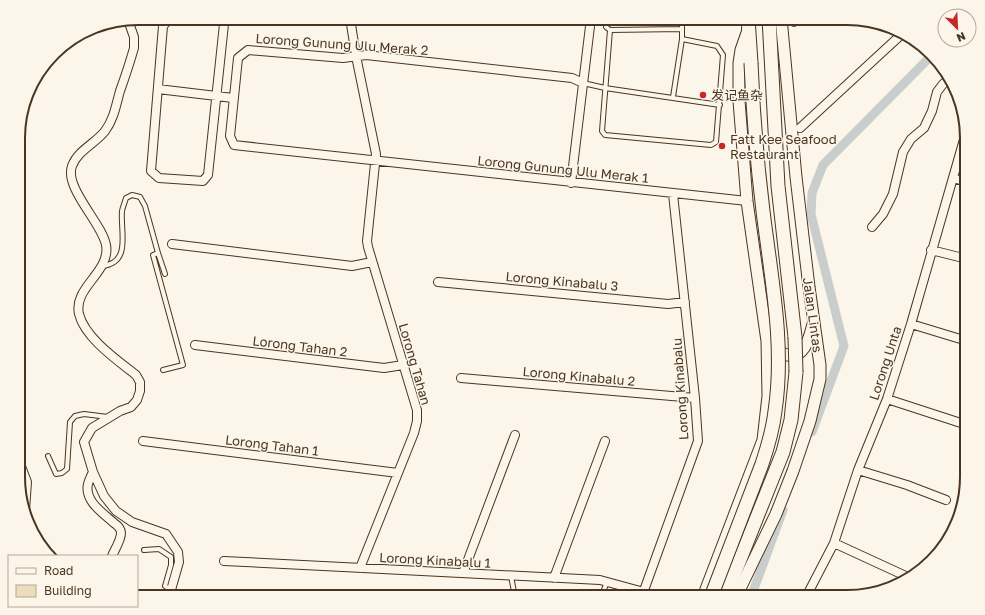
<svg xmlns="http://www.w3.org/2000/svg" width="985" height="615" font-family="'Golos Text','Noto Sans SC',sans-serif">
  <rect width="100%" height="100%" fill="#fbf6e9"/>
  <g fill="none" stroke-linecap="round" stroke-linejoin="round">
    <path stroke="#c9cecd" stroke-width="9" d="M 812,432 L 844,346 L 811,214 L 812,193 L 823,165 L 931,56
      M 751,597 L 783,510"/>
  </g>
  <path fill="#ecdcbc" stroke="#4a3520" d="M 613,18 L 673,18 L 613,22 Z"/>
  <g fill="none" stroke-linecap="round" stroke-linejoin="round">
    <defs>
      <path id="service" d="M 558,18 L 590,21
        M 606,18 L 606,27 L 610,30
        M 610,30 L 602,131 L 605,135 L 711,145 L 716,142 L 723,55 L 717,46 L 682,39
        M 610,30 L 682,29
        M 583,83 L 605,88 L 720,105
        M 673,97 L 682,39 L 682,18
        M 158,253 L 165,274
        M 102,266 C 132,263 120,231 122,211 C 123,206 125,202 126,198 L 132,195 L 140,197 L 145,206 L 158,253 L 153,255 L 183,365 L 163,370
        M 48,456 L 56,474 L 62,473 L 67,469 L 70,422 L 75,416 L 84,414 L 108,417
        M 144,550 L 159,549 L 171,557 L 171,565 L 165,586 L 171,590
        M 511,576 L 515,597
        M 601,597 L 607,582"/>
      <path id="minor" d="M 170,18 L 163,26 L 151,171 L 159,178 L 203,181 L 208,175 L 224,24 L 220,18
        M 350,18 L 356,56 L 376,154 L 367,241 L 368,247 L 417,410 L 417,421 L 414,433 L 360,568
        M 128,20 L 134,37 L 134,48 C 130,62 125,77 120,91 C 116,105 114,119 105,131 C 96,143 78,150 72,166 C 64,188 102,223 106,245 C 111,272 73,287 79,314 C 85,338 117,360 136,375 L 140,382 L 140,391 L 137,400 L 131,407 L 120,411 L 92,428 L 84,442 L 93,472 L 104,496 L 116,511 L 132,522 L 166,534 L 178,552 L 179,562 L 171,590 L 172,597
        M 794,22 L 798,18
        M 583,83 L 572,78 L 366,55 L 343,58 L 248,50 L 238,58 L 230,136 L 234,145 L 747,201
        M 158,89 L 233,98
        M 800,128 L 903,33
        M 953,178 L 967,182
        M 571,183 L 591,18
        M 872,227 L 883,214 L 893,194 L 903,152 L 911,139 L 924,128 L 932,111 L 937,92 L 943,84 L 951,78
        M 172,244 L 352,266 L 372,262
        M 931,250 L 967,259
        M 438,282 L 668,304 L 685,302
        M 911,324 L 967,341
        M 195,345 L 384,368 L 403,365
        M 461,378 L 695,398
        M 887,399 L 967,425
        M 143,441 L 398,473
        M 19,461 L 27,482 L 25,510
        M 858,470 L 907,485 L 946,500
        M 93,472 C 91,476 89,480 88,484 C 84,501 103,513 114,523 C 117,525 121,528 121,533 C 121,540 115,549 112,556
        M 834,543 L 910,578
        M 224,561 L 600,580 L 644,592
        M 463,573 L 515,435
        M 554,578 L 605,441
        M 642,596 L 698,441 L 695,398 L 673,194
        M 806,597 L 834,543 L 858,470 L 887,399 L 911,324 L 967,129"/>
      <path id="secondary" d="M 774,346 C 782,356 796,360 804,348 C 809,341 811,331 813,324
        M 703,597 L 763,440 L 768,396 L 767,341 L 747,201 L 739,101 L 739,63 L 741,50 L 748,30
        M 736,597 L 776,514 L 793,471 L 810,421 L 820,379 L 820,365 L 809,287 L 796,177 L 781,18"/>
      <path id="trunk" d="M 748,18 L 751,63
        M 769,18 L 778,186 L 795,337
        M 725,597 L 783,452 L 791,420 L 796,372"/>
    </defs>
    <use href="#service" stroke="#4a3520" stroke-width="6"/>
    <use href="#minor" stroke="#4a3520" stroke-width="10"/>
    <use href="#secondary" stroke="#4a3520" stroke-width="13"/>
    <use href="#trunk" stroke="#4a3520" stroke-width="15"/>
    <use href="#service" stroke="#fbf6e9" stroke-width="4"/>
    <use href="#minor" stroke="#fbf6e9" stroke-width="8"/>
    <use href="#secondary" stroke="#fbf6e9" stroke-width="11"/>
    <use href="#trunk" stroke="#fbf6e9" stroke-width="13"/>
    <defs>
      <path id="trunk-bridge" d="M 795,337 L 796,372
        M 711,597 L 762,464 C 768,446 773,429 775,411 C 785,345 771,277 763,211 C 757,162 753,113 751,63"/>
    </defs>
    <use href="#trunk-bridge" stroke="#4a3520" stroke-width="15" stroke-linecap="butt"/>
    <use href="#trunk-bridge" stroke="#fbf6e9" stroke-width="13"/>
  </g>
  <g fill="#c62828" stroke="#fbf6e9" stroke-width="1.5">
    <circle cx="703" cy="95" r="4"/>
    <circle cx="722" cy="146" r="4"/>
  </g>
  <g text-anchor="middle" stroke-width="3" stroke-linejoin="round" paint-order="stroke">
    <g font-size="13" fill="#4a3520" stroke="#fbf6e9">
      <text transform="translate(342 44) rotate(4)" y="5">Lorong Gunung Ulu Merak 2</text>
      <text transform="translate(563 169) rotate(6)" y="5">Lorong Gunung Ulu Merak 1</text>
      <text transform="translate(562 281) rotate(5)" y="5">Lorong Kinabalu 3</text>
      <text transform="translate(813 315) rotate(82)" y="5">Jalan Lintas</text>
      <text transform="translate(300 346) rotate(7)" y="5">Lorong Tahan 2</text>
      <text transform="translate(885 363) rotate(-72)" y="5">Lorong Unta</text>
      <text transform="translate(415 364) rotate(74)" y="5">Lorong Tahan</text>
      <text transform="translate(579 376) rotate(5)" y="5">Lorong Kinabalu 2</text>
      <text transform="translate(680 389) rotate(-94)" y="5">Lorong Kinabalu</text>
      <text transform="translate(272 445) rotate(7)" y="5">Lorong Tahan 1</text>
      <text transform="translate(435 560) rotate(3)" y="5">Lorong Kinabalu 1</text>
    </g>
    <g font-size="13" fill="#4a3520" stroke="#fbf6e9" text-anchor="start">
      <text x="711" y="100">发记鱼杂</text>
      <text x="730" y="144">Fatt Kee Seafood<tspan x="730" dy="15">Restaurant</tspan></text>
    </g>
  </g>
  <path d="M0 0H985V615H0ZM138 25H847A113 113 0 0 1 960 138V477A113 113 0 0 1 847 590H138A113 113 0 0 1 25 477V138A113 113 0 0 1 138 25Z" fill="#fbf6e9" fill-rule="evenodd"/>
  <path fill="none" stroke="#4a3520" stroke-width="2" d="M138 25H847A113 113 0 0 1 960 138V477A113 113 0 0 1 847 590H138A113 113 0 0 1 25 477V138A113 113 0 0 1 138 25Z"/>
  <rect x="8" y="555" width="130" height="52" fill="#fbf6e9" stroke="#b4a999"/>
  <rect x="16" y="568" width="20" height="6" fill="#fbf6e9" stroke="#b4a999"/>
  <text x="44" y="575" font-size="12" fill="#4a3520">Road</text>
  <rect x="16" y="585" width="20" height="12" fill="#ecdcbc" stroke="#b4a999"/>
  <text x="44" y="595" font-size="12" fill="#4a3520">Building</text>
  <g transform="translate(957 28) rotate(156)"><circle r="19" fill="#fbf6e9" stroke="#b4a999"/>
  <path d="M0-3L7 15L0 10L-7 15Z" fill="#c62828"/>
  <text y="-6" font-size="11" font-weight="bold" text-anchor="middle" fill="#4a3520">N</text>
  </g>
</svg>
